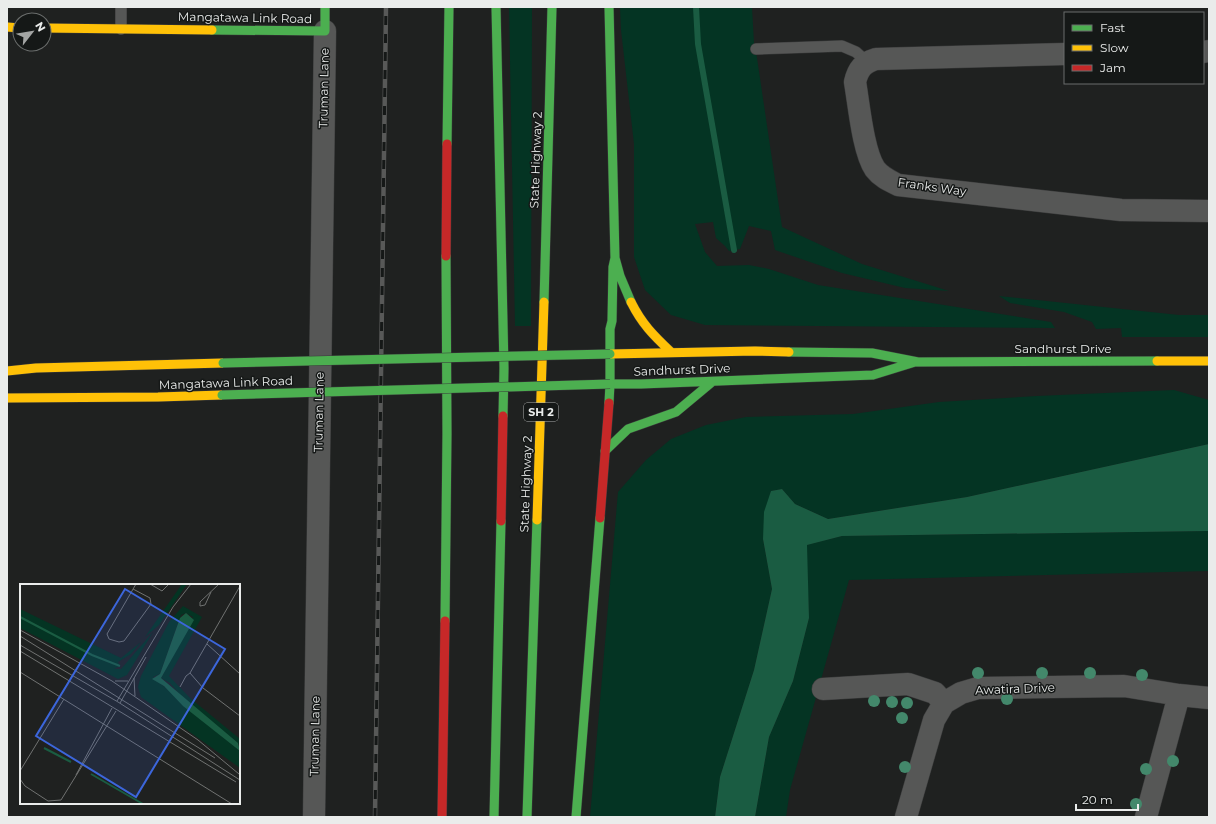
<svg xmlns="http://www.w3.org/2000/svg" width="1216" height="824" font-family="Montserrat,sans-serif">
  <rect width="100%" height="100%" fill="#1f2120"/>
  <path fill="#043423" d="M 509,7 L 532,7 L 531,326 L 515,326 Z
    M 620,7 L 752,7 L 754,43 L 757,58 L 782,227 L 862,264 L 949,291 L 905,288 L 842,273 L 775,250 L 771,231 L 749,226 L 740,249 L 729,251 L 725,246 L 716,238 L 713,222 L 695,224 L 705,252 L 717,266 L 749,265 L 769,269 L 818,285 L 1051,322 L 1055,328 L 705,325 L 671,315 L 645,290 L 634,257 L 634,144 L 621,30 Z
    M 999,296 L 1179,315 L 1209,315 L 1209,337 L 1122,337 L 1121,328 L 1096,329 L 1092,322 L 1064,312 L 1010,303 Z
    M 1174,390 L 1209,400 L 1209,444 L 967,497 L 828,519 L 795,504 L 782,489 L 771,491 L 763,539 L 772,589 L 754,670 L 720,777 L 715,817 L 590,817 L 618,492 L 646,460 L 671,439 L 706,425 L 746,417 L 853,414 L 939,402 L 1037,396 Z
    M 1209,531 L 1209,571 L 849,580 L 790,790 L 786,817 L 755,817 L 769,737 L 793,681 L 809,618 L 806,545 L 842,536 Z"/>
  <path fill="#1a5c42" d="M 1209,444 L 1209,531 L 842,536 L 807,545 L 809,618 L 793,681 L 769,737 L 755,817 L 715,817 L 720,777 L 754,670 L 772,589 L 763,539 L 764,512 L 771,491 L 782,489 L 795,504 L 828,519 L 967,497 Z"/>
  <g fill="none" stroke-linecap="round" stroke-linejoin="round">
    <path stroke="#1a5c42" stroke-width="6" d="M 696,7 L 698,44 L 734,250"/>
    <defs>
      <path id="lane" d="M 121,7 L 121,29
        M 756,49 L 842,46 L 856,52 L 867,62"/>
      <path id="street" d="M 1203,52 L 1209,51
        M 1065,54 L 876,59 C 863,63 858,69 855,82 C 859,105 863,151 875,169 C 881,177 890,181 898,185 L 1121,210 L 1209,211
        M 823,689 L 908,684 L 935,693 L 944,703
        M 314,817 L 325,31
        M 906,817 L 934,720 L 944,703 L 961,693 L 978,688 L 1124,686 L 1179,695 L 1209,698
        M 1146,817 L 1179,695"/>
      <path id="fast" d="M 496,7 L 504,368 L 503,416
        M 609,7 L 615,258 L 620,276 L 631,302
        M 212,30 L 325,31 L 325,7
        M 447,144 L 449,7
        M 544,302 L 552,7
        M 789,352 L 872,353 L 918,362 L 1157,361
        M 610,384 L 641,384 L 873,375 L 915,362
        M 609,403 L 610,384 L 610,329 L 612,321 L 613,267 L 615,258
        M 605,451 L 628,429 L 676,412 L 712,382
        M 445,621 L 447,434 L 446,256
        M 494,817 L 501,521
        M 527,817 L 537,520
        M 576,817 L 600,518"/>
      <path id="slow" d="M 7,27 L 20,28
        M 44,28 L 212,30
        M 631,302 C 642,324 653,335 671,352
        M 610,354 L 755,351 L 789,352
        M 1157,361 L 1209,361
        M 7,371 L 36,368 L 223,363
        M 7,398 L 158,397 L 222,395
        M 537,520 L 544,302"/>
      <path id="jam" d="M 446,256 L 447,144
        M 600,518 L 609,403
        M 501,521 L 503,416
        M 442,817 L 445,621"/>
    </defs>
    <use href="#lane" stroke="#3a3b3b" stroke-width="12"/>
    <use href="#street" stroke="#3a3b3b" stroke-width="23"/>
    <use href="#fast" stroke="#3a3b3b" stroke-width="10"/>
    <use href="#slow" stroke="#3a3b3b" stroke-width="10"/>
    <use href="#jam" stroke="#3a3b3b" stroke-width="10"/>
    <use href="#lane" stroke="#565756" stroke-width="11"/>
    <use href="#street" stroke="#565756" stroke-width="22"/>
    <use href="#fast" stroke="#4caf50" stroke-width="9"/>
    <use href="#slow" stroke="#ffc107" stroke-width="9"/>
    <use href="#jam" stroke="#c62828" stroke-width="9"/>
    <defs>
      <path id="rail" d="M 375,817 C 379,547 382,277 386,7"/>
    </defs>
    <use href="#rail" stroke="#585958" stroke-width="4.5"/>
    <use href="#rail" stroke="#151817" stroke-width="3" stroke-dasharray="9" stroke-linecap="butt"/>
    <defs>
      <path id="fast-bridge" d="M 223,363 L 610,354
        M 222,395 L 610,384"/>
    </defs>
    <use href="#fast-bridge" stroke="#3a3b3b" stroke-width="10" stroke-linecap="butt"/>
    <use href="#fast-bridge" stroke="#4caf50" stroke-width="9"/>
  </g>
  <g fill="#43886b">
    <circle cx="978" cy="673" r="6"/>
    <circle cx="1042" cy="673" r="6"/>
    <circle cx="1090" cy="673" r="6"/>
    <circle cx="1142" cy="675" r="6"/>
    <circle cx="1007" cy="699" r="6"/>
    <circle cx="874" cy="701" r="6"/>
    <circle cx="892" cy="702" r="6"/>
    <circle cx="907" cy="703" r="6"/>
    <circle cx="902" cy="718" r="6"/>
    <circle cx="1173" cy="761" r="6"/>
    <circle cx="905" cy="767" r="6"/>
    <circle cx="1146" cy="769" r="6"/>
    <circle cx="1136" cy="804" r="6"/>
  </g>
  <g text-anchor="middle" stroke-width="3" stroke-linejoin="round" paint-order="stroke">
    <rect fill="#151817" stroke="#aaacab" stroke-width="1" x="524" y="403" width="34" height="18" rx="3"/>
    <g font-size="11" font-weight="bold" fill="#eaeceb">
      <text x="541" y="416">SH 2</text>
    </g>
    <g font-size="12" fill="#eaeceb" stroke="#151817">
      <text transform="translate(245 18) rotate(1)" y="4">Mangatawa Link Road</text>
      <text transform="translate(324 88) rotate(-89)" y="4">Truman Lane</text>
      <text transform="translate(536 160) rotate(-88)" y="4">State Highway 2</text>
      <text transform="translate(932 187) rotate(8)" y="4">Franks Way</text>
      <text x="1063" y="353">Sandhurst Drive</text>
      <text transform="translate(682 370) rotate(-2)" y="4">Sandhurst Drive</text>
      <text transform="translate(226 383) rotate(-2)" y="4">Mangatawa Link Road</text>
      <text transform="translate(319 412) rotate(-89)" y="4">Truman Lane</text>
      <text transform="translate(526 484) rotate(-88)" y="4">State Highway 2</text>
      <text transform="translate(1015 689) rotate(-2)" y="4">Awatira Drive</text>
      <text transform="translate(315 736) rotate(-89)" y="4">Truman Lane</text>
    </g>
  </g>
  <g transform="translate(20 584)">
    <rect width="220" height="220" fill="#1f2120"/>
    <path d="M 162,0 L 167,0 L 139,41 L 125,53 ZM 163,22 L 182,33 L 149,92 L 170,114 L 220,155 L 220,161 L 162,113 L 150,99 L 141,94 L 173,33 L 166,29 L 161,31 L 140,90 L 133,93 L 220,167 L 220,184 L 121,113 L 118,103 L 121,92 L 149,38 ZM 0,25 L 101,74 L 121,58 L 111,70 L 98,78 L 100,82 L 94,85 L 101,85 L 133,48 L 107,91 L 98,95 L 0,44 Z" fill="#043423"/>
    <path d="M 166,29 L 174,36 L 141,94 L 218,159 L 220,167 L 163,122 L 144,102 L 132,95 L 140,90 L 160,34 Z" fill="#1a5c42"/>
    <path fill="none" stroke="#1a5c42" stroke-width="2" d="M 0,33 L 72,71 L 100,82M 24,164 L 51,178M 71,190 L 123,220"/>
    <path fill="none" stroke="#707271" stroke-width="1" d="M 130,0 L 142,7 L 149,0M 220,2 L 170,89 L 183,104 L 220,132M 113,5 L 130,14 L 131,20 L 104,57 L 99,58 L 89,55 L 87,50 L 116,0M 191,8 L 185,21 L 180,22 L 180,18 L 199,0M 0,46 L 92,97 L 178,156 L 219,190M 0,52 L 195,174M 187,60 L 220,90M 0,61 L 98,118 L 220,196M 0,67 L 216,198M 0,88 L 212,220M 114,94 L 115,112M 95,97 L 108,97M 160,103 L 166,92 L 170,89M 97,117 L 153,23 L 171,0M 100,119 L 126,73M 0,187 L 44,115M 56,191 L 92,124M 0,195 L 5,202 L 28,217 L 41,216 L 96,127"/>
    <path fill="#3c66db" fill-opacity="0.15" stroke="#3c66db" stroke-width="2" d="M 105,5 L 205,65 L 116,213 L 16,152 Z"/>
    <rect width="220" height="220" fill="none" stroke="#eaeceb" stroke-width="2"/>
  </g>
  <rect width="1216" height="824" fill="none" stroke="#eaeceb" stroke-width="16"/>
  <rect x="1064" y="12" width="140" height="72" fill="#151817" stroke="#6a6d6c"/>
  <rect x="1072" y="25" width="20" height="6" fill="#4caf50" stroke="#6a6d6c"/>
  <text x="1100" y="32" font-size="12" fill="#eaeceb">Fast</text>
  <rect x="1072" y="45" width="20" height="6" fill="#ffc107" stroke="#6a6d6c"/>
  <text x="1100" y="52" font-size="12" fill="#eaeceb">Slow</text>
  <rect x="1072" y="65" width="20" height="6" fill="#c62828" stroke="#6a6d6c"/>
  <text x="1100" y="72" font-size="12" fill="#eaeceb">Jam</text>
  <g transform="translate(32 32) rotate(59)"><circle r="19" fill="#151817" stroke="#6a6d6c"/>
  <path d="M0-3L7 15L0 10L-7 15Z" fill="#a3a5a4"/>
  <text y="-6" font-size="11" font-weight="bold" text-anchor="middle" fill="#eaeceb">N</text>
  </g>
  <path d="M1076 804v6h62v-6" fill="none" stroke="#eaeceb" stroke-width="2"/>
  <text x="1082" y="804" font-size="12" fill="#eaeceb" stroke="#151817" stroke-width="3" paint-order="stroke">20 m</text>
</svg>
